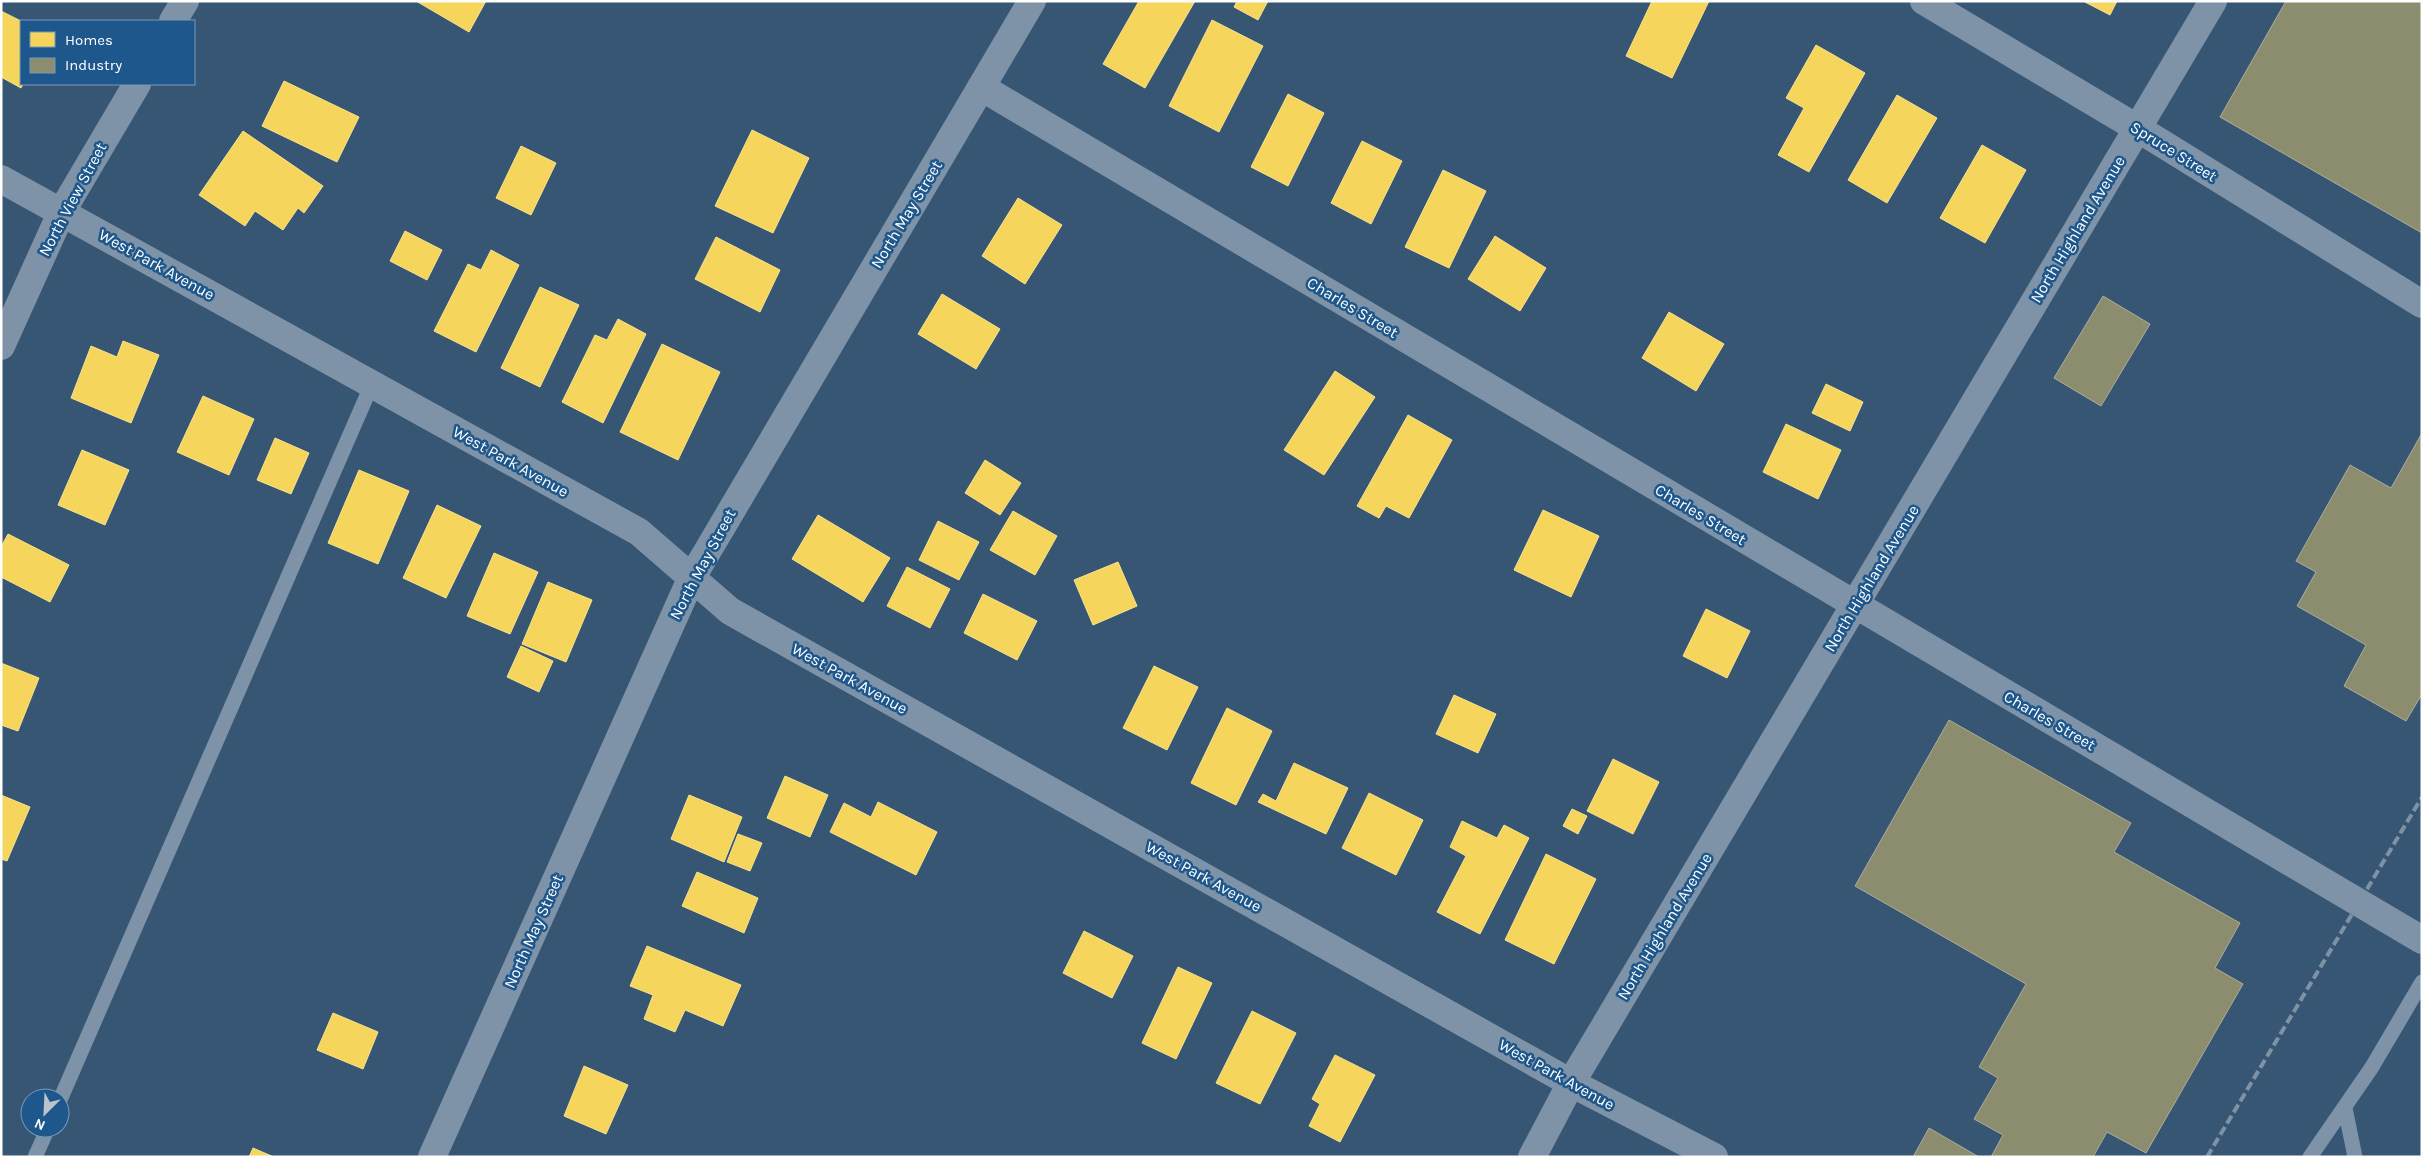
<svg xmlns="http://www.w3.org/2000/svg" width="2423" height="1158" font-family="Karla,sans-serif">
  <rect width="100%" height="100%" fill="#375673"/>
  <path fill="#f6d55c" stroke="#f9e28d" d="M 416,1 L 486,1 L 469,32 Z
    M 1139,1 L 1195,1 L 1145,88 L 1103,64 Z
    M 1237,1 L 1268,1 L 1258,20 L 1234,7 Z
    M 1652,1 L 1709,1 L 1672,78 L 1626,56 Z
    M 2083,1 L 2117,1 L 2110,15 Z
    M 1,11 L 21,21 L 21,84 L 23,84 L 21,88 L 1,77 Z
    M 1212,20 L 1263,46 L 1219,132 L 1169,106 Z
    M 1816,45 L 1865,73 L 1809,172 L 1778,155 L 1804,108 L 1786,98 Z
    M 284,81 L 359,117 L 337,162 L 262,126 Z
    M 1288,94 L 1324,113 L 1288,186 L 1251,167 Z
    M 1897,95 L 1937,118 L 1887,203 L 1848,180 Z
    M 752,130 L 809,158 L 773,233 L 715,206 Z
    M 243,131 L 323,186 L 304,213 L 298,208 L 283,230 L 255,211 L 245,226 L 199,195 Z
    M 1362,141 L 1402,161 L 1371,224 L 1331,203 Z
    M 1982,145 L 2026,170 L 1985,243 L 1940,218 Z
    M 521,146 L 556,163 L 531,215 L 496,198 Z
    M 1443,170 L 1486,191 L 1449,268 L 1405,247 Z
    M 1018,198 L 1062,225 L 1025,284 L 982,256 Z
    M 405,231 L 442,250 L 427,280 L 390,261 Z
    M 1495,236 L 1546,268 L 1520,311 L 1468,279 Z
    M 716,237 L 780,270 L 760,312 L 695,279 Z
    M 491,250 L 519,265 L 476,352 L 434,331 L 468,264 L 481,270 Z
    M 540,287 L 579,305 L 540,387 L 501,368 Z
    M 942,294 L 1000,329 L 976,369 L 918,334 Z
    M 1669,312 L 1724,344 L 1696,391 L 1642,358 Z
    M 618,319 L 646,334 L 603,423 L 562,402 L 595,335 L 607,340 Z
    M 123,341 L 159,355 L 131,423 L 71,398 L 91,346 L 117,357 Z
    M 662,344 L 720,372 L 678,460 L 620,432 Z
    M 1335,371 L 1375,397 L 1324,475 L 1284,450 Z
    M 1826,384 L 1863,402 L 1850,431 L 1812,413 Z
    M 203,396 L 254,419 L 229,475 L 177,452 Z
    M 1408,415 L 1452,440 L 1409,518 L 1386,506 L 1379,518 L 1357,506 Z
    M 1786,424 L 1841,450 L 1818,499 L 1763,472 Z
    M 275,438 L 309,453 L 291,494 L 257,480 Z
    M 82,450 L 129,470 L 105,525 L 58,505 Z
    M 985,460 L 1021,483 L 1000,515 L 965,493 Z
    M 359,470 L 409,491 L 378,564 L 328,543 Z
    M 437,505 L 481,526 L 446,598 L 403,578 Z
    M 1543,510 L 1599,536 L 1571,597 L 1514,570 Z
    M 1013,511 L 1057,536 L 1035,575 L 990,550 Z
    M 818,515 L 890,558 L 863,602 L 792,559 Z
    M 938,521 L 979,542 L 959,580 L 919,560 Z
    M 8,534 L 69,565 L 50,602 L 1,577 L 1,547 Z
    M 494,553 L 538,572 L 510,634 L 467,616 Z
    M 1118,562 L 1137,606 L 1093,625 L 1074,580 Z
    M 907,567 L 950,589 L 930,628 L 887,606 Z
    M 548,582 L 592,600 L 566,662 L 522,644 Z
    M 983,594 L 1037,621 L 1017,660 L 964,633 Z
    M 1706,609 L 1750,631 L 1727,678 L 1683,656 Z
    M 521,646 L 553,661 L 539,692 L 507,677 Z
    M 1,663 L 39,678 L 18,731 L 1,725 Z
    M 1154,666 L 1198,687 L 1167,750 L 1123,728 Z
    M 1454,695 L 1496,714 L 1478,753 L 1436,734 Z
    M 1227,708 L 1272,731 L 1236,805 L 1191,783 Z
    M 1613,759 L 1659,782 L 1633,834 L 1587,811 Z
    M 1294,763 L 1348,788 L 1326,834 L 1258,802 L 1263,794 L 1276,801 Z
    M 785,776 L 828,795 L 810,837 L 767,818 Z
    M 1369,793 L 1423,820 L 1396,875 L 1342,848 Z
    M 1,795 L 30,807 L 7,861 L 1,859 Z
    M 689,795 L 742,817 L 724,862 L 671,839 Z
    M 878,802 L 937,832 L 916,875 L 830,832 L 844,803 L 871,817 Z
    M 1572,809 L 1587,816 L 1578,834 L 1563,826 Z
    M 1462,821 L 1497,838 L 1504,825 L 1529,838 L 1480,934 L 1437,912 L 1466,856 L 1450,847 Z
    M 738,834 L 762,843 L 750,871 L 727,862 Z
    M 1546,854 L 1596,879 L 1554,964 L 1505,940 Z
    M 697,872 L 758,898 L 744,933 L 682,906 Z
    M 1084,931 L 1133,956 L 1112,998 L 1063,973 Z
    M 647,946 L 741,985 L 723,1026 L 685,1010 L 675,1032 L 644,1019 L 653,995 L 630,986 Z
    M 1178,967 L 1212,983 L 1176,1059 L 1142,1043 Z
    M 1252,1011 L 1296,1033 L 1260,1104 L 1216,1083 Z
    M 333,1013 L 378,1032 L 363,1069 L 317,1050 Z
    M 1335,1055 L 1375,1075 L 1340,1142 L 1309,1126 L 1320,1104 L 1312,1099 Z
    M 584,1066 L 628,1085 L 606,1134 L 564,1116 Z
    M 253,1148 L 274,1157 L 249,1157 Z"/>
  <path fill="#8c8c6e" stroke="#aeae9a" d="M 2286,1 L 2422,1 L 2422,233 L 2220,117 Z
    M 2103,296 L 2150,324 L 2101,406 L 2054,378 Z
    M 2422,433 L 2422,694 L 2406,721 L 2344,686 L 2366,645 L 2297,606 L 2316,572 L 2296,561 L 2350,465 L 2391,488 Z
    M 1949,720 L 2131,823 L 2114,852 L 2240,923 L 2215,968 L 2243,984 L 2146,1153 L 2107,1132 L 2093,1157 L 1991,1157 L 2003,1135 L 1974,1119 L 1998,1078 L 1979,1067 L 2026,984 L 1855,886 Z
    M 1929,1128 L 1979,1157 L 1913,1157 Z"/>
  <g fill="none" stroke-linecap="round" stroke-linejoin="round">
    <path stroke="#7e93a7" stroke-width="15" d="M 60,1100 L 372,384
      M 2345,1108 L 2355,1157
      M 35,1157 L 48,1128
      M 2310,1157 L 2372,1067 L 2422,982"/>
    <path stroke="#7e93a7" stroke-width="28" d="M 1924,1 L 2137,128 L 2422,304
      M 173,21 L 185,1
      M 981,87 L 2422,940
      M 1,179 L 639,532 L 730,611 L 1571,1083 L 1714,1157
      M 1,346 L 62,211 L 137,84
      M 432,1157 L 691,579 L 1032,1"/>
    <path stroke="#7e93a7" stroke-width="28" d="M 1532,1157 L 1571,1083 L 2213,1"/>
    <path stroke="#7e92a6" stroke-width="4" stroke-dasharray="9 4" stroke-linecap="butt" d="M 2207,1157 L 2422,797"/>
  </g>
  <g text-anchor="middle" stroke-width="5" stroke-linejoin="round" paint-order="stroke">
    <g font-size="16" fill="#fff" stroke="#1e578c">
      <text transform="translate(2174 151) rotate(32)" y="6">Spruce Street</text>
      <text transform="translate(72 199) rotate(-62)" y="6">North View Street</text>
      <text transform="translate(906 214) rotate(-59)" y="6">North May Street</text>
      <text transform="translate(2077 229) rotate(-59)" y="6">North Highland Avenue</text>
      <text transform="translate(157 264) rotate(29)" y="6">West Park Avenue</text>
      <text transform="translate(1353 307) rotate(31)" y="6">Charles Street</text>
      <text transform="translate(511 461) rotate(29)" y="6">West Park Avenue</text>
      <text transform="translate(1701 514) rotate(31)" y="6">Charles Street</text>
      <text transform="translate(702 564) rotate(-62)" y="6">North May Street</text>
      <text transform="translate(1871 578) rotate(-59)" y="6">North Highland Avenue</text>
      <text transform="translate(850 678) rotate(29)" y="6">West Park Avenue</text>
      <text transform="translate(2050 720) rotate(30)" y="6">Charles Street</text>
      <text transform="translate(1204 876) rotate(29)" y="6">West Park Avenue</text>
      <text transform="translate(1664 926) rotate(-59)" y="6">North Highland Avenue</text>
      <text transform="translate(533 931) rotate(-66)" y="6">North May Street</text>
      <text transform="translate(1557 1074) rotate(29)" y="6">West Park Avenue</text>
    </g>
  </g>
  <rect width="2423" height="1158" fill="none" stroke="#ffffff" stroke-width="5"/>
  <rect x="20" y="20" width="175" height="65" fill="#1e578c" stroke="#789aba"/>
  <rect x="30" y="32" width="25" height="15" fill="#f6d55c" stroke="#789aba"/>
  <text x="65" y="45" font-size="15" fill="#ffffff">Homes</text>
  <rect x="30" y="58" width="25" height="15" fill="#8c8c6e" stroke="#789aba"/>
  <text x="65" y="70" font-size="15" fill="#ffffff">Industry</text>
  <g transform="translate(45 1113) rotate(204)"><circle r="24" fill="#1e578c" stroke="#789aba"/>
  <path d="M0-4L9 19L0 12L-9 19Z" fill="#b9c4ce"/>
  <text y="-8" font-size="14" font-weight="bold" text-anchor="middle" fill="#ffffff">N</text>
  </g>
</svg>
